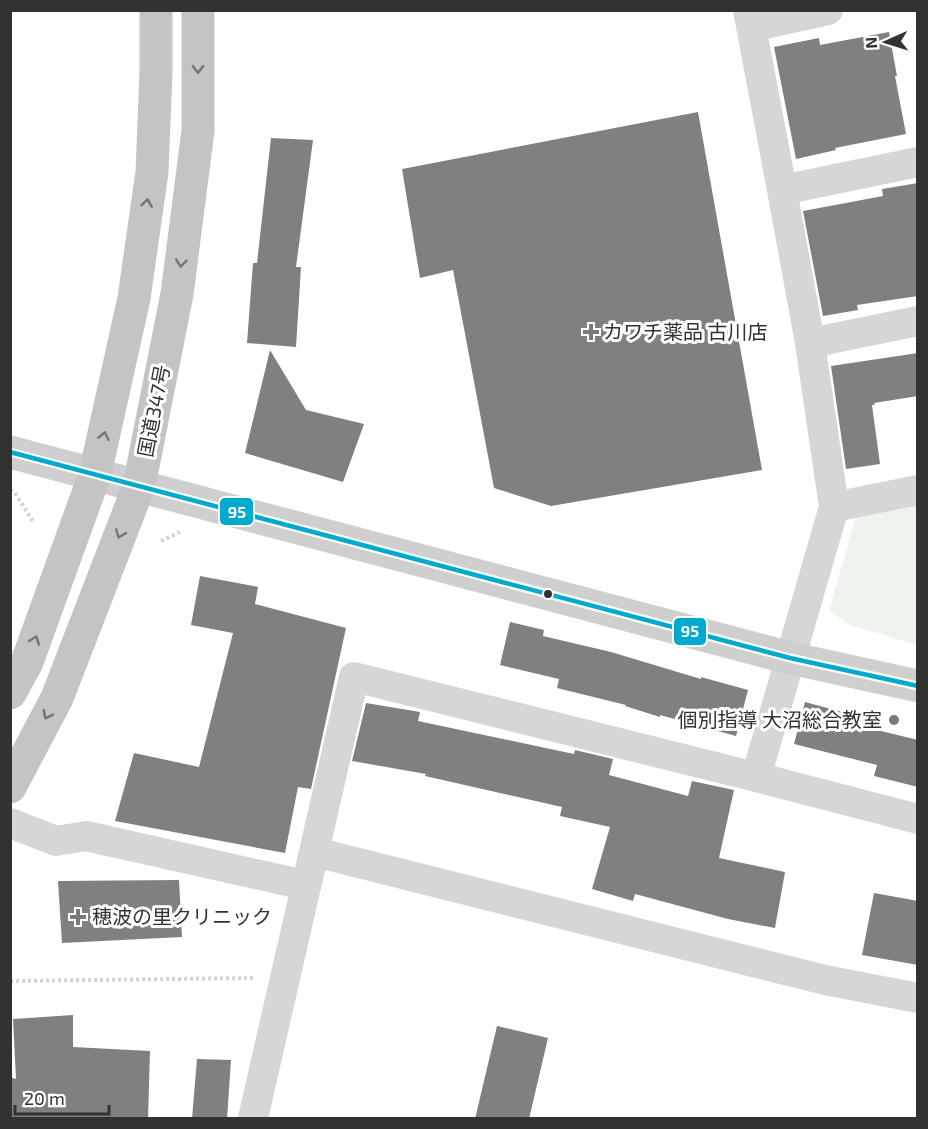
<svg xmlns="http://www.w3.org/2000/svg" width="928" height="1129" font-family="'Exo 2','Noto Sans JP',sans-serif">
  <rect width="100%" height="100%" fill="#fff"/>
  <path fill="#eff3ed" d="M 917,505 L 917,645 L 850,625 L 829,611 L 856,516 Z"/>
  <path fill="#808080" d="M 889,32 L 897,76 L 895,76 L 906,134 L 835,148 L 836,150 L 796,159 L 774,47 L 819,38 L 820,45 Z
    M 698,112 L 762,470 L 551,506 L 494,488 L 453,270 L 420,278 L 402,169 Z
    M 271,138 L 313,140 L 296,267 L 301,267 L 296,347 L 247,343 L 253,263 L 257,263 Z
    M 918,183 L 918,296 L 857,305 L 858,310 L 823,316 L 803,211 L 883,196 L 882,189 Z
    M 270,350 L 306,410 L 364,424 L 343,482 L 245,453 Z
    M 918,353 L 918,396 L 874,403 L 875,405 L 872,405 L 880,464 L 846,469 L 831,366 Z
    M 200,576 L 258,587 L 255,604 L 346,628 L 311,789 L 298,787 L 285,853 L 115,821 L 134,753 L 199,767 L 233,633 L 191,625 Z
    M 510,622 L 544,630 L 543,636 L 611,652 L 701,679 L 701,677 L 748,690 L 736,736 L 660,715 L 660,717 L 625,706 L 626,705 L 557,688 L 559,679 L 500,665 Z
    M 805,702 L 846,713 L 844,722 L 918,740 L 918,787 L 874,776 L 877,765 L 794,744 Z
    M 366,703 L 420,712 L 418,721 L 574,754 L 575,750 L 613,759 L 609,775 L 688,796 L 692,781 L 734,790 L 719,858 L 785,872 L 775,928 L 728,919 L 635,894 L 633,901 L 592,889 L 610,827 L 560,816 L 562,807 L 425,776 L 426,774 L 352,761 Z
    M 179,880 L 182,937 L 62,943 L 58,881 Z
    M 874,893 L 918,901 L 918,965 L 862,955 Z
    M 73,1015 L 73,1047 L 150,1051 L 148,1119 L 10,1119 L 10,1077 L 16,1079 L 13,1019 Z
    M 497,1026 L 548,1038 L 529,1119 L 475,1119 Z
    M 197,1059 L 231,1060 L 227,1119 L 192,1119 Z"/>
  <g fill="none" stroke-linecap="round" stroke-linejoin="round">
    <path stroke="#d4d4d4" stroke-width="4" stroke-dasharray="3 3" stroke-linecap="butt" d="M 10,490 L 15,493 L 34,523
      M 161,541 L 180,532
      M 10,981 L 253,978"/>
    <path stroke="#d6d6d6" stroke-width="30" d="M 748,10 L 782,190 L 810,343 L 834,507 L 756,777
      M 751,27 L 828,10
      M 782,190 L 918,162
      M 810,343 L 918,321
      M 834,507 L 918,490
      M 10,823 L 56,841 L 86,836 L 305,885
      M 315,852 L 825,980 L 918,998
      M 253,1118 L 354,677 L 756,777 L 918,819"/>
    <path stroke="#cfcfcf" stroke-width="33" d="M 10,452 L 790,658 L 918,686"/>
    <path stroke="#c4c4c4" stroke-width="33" d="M 10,693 L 27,662 L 95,474 L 134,298 L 152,172 L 156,72 L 156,10
      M 10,787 L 57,698 L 139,486 L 177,294 L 198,131 L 198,10"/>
    <defs>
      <path id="bus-1" d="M 10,452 L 790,658 L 918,686"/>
    </defs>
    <use href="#bus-1" stroke="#fff" stroke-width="9"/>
    <use href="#bus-1" stroke="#00a9ce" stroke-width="4.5"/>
  </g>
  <defs><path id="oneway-chevron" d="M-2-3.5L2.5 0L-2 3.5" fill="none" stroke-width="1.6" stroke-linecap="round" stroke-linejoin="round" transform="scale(1.5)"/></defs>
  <g stroke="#747474">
    <use href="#oneway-chevron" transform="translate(198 69) rotate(90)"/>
    <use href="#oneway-chevron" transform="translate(147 203) rotate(-82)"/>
    <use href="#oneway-chevron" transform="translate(181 263) rotate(97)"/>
    <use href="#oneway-chevron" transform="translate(104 436) rotate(-78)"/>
    <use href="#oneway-chevron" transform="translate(120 534) rotate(111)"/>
    <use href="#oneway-chevron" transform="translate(35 640) rotate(-70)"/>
    <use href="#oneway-chevron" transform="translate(47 715) rotate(117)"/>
  </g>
  <g fill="#7a7a7a" stroke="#fff" stroke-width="2">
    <path d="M588 323h6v6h6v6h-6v6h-6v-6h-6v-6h6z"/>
    <circle cx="894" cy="720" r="6"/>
    <path d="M75 908h6v6h6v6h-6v6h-6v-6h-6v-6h6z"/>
  </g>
  <circle fill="#323232" stroke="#fff" stroke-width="2" cx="548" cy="594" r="5"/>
  <g text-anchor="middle" stroke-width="6" stroke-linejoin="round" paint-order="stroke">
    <g font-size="20" fill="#323232" stroke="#fff" text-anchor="start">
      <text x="603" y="339">カワチ薬品 古川店</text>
      <text x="882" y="727" text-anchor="end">個別指導 大沼総合教室</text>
      <text x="92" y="924">穂波の里クリニック</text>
    </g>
    <g font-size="20" fill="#323232" stroke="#fff">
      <text transform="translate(154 411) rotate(-79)" y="7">国道347号</text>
    </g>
  </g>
  <g stroke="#fff" stroke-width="2">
    <rect x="219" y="497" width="35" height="29" rx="6" fill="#00a9ce"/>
    <rect x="673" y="617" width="34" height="29" rx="6" fill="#00a9ce"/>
  </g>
  <g font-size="16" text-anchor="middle" font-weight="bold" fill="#fff">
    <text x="237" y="518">95</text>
    <text x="690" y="637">95</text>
  </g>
  <rect width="928" height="1129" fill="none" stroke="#323232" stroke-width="24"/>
  <g transform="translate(886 42) rotate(267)" stroke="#ffffff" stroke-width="4.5" paint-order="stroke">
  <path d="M0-4.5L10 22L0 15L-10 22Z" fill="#323232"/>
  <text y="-9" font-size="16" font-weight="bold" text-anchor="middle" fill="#323232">N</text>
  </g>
  <path d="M15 1105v9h94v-9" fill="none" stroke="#323232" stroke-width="3"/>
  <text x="24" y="1105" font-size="18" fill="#323232" stroke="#ffffff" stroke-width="4.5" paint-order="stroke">20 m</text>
</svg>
